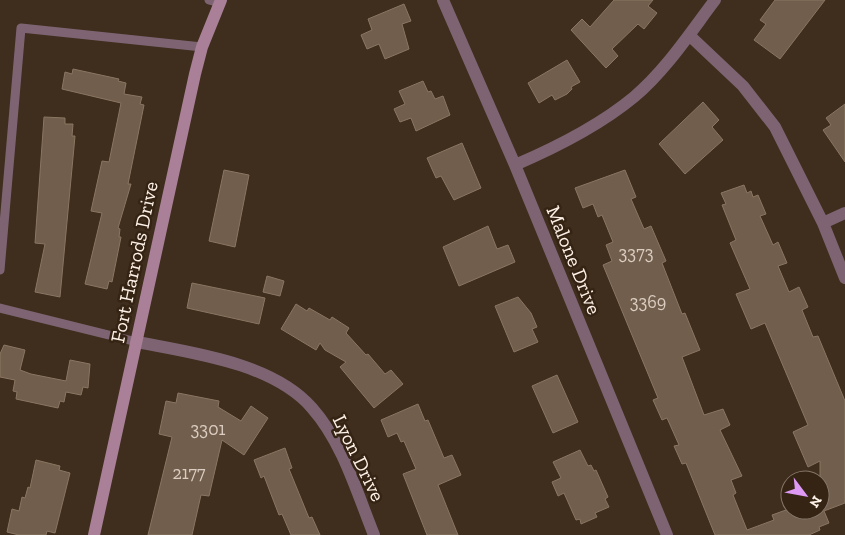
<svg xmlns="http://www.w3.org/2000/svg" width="845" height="535" font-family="'Zilla Slab',serif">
  <rect width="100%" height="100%" fill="#3f2e1d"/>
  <path fill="#715e4c" stroke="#8a7663" d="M 614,0 L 653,0 L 648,6 L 657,13 L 644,29 L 638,24 L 612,49 L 618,56 L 606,68 L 571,30 L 582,19 L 590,27 Z
    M 775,0 L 825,0 L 780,59 L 754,40 L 766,24 L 760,20 Z
    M 404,4 L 411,21 L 402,24 L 409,49 L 385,59 L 379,44 L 367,49 L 361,35 L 372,30 L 368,19 Z
    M 567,60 L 580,82 L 571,87 L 572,89 L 567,94 L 555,100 L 552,95 L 539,103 L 528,83 Z
    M 73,69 L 119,79 L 118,81 L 126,83 L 124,94 L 142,97 L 140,104 L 144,105 L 128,184 L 131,184 L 118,228 L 120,229 L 119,237 L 121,237 L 112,282 L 109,281 L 107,289 L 85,284 L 102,213 L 91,211 L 102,161 L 109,162 L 121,103 L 62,89 L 65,72 L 72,74 Z
    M 423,81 L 428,92 L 431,91 L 435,99 L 443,96 L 450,115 L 416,131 L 411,118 L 400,122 L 394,109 L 405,104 L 399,91 Z
    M 703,102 L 719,120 L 712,127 L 723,140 L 685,174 L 659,144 Z
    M 845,104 L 845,162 L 823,130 L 831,125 L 826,118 Z
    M 44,117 L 65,118 L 65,124 L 73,124 L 72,136 L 75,136 L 60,297 L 35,292 L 45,244 L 35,243 Z
    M 462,143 L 481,188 L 454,200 L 441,176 L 436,178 L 427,158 Z
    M 224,170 L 249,175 L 235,247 L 209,241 Z
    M 625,170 L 636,197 L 631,199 L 644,229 L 651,226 L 666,261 L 662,263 L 682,314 L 685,313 L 700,350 L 682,357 L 704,415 L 723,409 L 730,425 L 720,430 L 742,476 L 731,480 L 736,493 L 733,495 L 747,530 L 774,520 L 772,515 L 786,510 L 820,510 L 820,461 L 808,467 L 793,432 L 808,425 L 765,323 L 751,329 L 736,294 L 750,289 L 730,243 L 736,240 L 722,205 L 726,204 L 721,193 L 744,185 L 747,193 L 751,191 L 753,197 L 758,195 L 766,214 L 760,216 L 773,245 L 778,242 L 787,263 L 778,266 L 789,292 L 799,287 L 808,307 L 802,310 L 813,337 L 818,336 L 845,401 L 845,503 L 824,511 L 829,523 L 819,527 L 820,530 L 809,535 L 715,535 L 686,463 L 682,464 L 674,446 L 679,445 L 667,418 L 662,420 L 653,400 L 658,398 L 603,265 L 612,261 L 606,245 L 613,242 L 602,215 L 598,217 L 593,204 L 583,208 L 575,188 Z
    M 488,226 L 497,249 L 508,245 L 515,262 L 459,286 L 443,247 Z
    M 267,276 L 284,281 L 280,296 L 263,292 Z
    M 192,283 L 265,298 L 259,324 L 187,308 Z
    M 518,297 L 531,313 L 537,327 L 532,329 L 538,342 L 514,352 L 495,306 Z
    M 296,304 L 307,311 L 309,308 L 330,320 L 332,317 L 349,328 L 346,333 L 366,355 L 368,354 L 385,374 L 391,370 L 403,384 L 374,408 L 340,367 L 346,362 L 325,350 L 320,343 L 316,350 L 281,329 Z
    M 4,345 L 25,350 L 20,370 L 31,374 L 66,381 L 70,360 L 90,364 L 88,388 L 83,387 L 81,395 L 66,392 L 64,402 L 60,401 L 58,408 L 16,399 L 17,392 L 13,391 L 15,380 L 0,377 L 0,354 Z
    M 557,375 L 578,422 L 553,433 L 532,386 Z
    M 178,393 L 219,401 L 218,407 L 241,421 L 251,406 L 268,418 L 244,455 L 222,440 L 209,496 L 201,495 L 192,535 L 148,535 L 172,437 L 159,434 L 166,401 L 176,403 Z
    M 418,404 L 425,421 L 428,420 L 444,458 L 452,455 L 461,475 L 438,485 L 458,535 L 427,535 L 403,474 L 416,469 L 404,441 L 401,442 L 397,433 L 388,437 L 381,420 Z
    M 285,448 L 292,468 L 289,469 L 309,518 L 312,517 L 320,535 L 291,535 L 282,514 L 279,515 L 264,476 L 261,478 L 254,460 Z
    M 580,450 L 588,466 L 591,465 L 594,471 L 596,470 L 608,497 L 605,499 L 609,507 L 595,513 L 597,517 L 581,524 L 580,519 L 576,520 L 564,493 L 558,496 L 552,482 L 561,478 L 553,462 Z
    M 36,460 L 60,466 L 59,470 L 70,473 L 55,533 L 47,531 L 46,535 L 19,535 L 7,532 L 12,509 L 19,511 L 22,497 L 25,498 L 28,487 L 30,488 Z"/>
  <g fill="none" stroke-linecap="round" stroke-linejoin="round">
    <path stroke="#7e6473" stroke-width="9" d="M 209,0 L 220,3
      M 0,270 L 21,28 L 202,47
      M 0,308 L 137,342"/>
    <path stroke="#7e6473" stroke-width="12" d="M 443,0 L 515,165 L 667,535
      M 689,35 L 743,86 L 775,127 L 823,223 L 845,278
      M 515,165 C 557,147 599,126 634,97 C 666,70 690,33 715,0
      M 823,223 L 845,213
      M 137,342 C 193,353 273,363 312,408 C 343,443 357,493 374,535"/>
    <path stroke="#a98097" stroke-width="12" d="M 94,535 L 195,74 L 202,47 L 221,0"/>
  </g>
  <g text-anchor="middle" stroke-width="5" stroke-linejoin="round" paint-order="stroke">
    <g font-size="18" fill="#dbcdc1">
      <text x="636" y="259">3373</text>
      <text x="648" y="308">3369</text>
      <text x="208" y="435">3301</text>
      <text x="189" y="479">2177</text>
    </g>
    <g font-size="20" fill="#fef2e8" stroke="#352414">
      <text transform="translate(574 260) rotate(68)" y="7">Malone Drive</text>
      <text transform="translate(134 262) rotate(-78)" y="7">Fort Harrods Drive</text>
      <text transform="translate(359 458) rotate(64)" y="7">Lyon Drive</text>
    </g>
  </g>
  <g transform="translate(805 495) rotate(122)"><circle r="24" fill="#352414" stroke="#857669"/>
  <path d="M0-4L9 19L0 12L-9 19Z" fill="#dd99f4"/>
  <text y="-8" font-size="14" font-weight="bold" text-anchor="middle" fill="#fef2e8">N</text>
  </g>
</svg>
